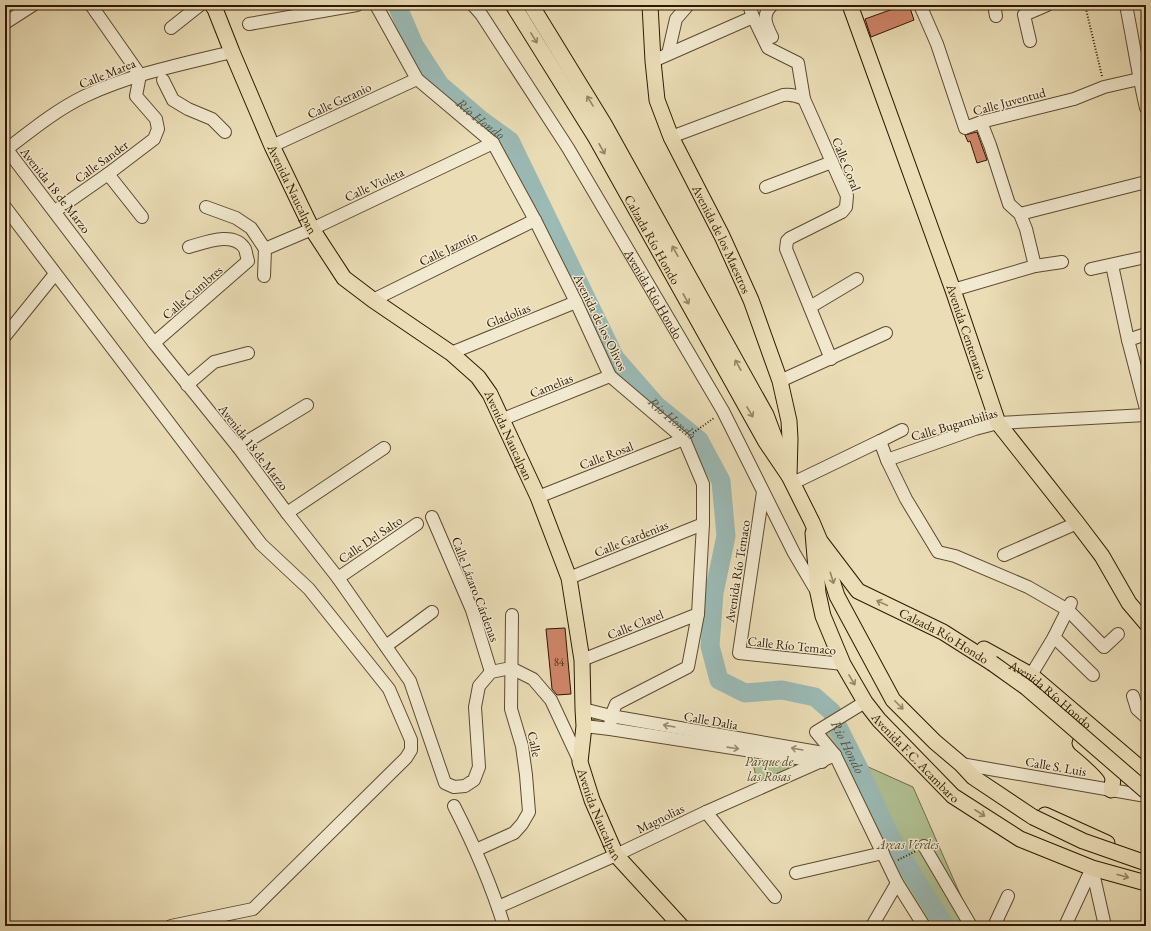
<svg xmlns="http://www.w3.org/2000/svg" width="1151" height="931" font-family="'EB Garamond',serif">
  <rect width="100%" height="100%" fill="#ebdeb7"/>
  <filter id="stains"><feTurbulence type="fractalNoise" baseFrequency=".005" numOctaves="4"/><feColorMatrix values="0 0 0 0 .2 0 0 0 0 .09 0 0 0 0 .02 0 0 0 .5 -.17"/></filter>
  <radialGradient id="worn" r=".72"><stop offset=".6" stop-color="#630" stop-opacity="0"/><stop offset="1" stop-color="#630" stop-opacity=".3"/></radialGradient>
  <path fill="#b1c294" stroke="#706d4a" d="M 612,717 L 834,755 L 816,732 L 835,721 L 848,747 L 835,755 L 759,789 L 750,751 L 583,721 Z
    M 855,761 L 913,787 L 974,926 L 925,926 L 883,853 L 861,773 Z"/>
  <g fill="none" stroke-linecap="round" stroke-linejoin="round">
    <path stroke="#9bbbb6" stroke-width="19" id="s1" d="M 397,5 L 414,45 L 440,85 L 481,120 L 510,141 L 615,358 L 656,405 L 699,440 L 721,481 L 726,536 L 714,593 L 710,646 L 719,680 L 745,693 L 782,690 L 815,697 L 832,712 L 835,721 L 861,773 L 887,830 L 908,867 L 945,926"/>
  </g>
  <path fill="#cf8569" stroke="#2e1800" d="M 904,5 L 909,5 L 914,20 L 871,37 L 865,19 Z
    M 977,132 L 987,160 L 977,163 L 970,141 L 968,142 L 965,135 Z
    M 565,628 L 571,694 L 557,695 L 552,689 L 546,629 Z"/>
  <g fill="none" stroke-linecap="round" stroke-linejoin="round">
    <defs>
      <g id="minor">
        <path d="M 376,5 L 417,79 L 493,143 L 535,220 L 576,302 L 610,376 L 684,439 L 703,484 L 703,524 L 698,614 L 688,667 L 616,704 L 611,716 L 610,729"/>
        <path id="s2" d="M 473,5 L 481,14 L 568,148 L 723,411 L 794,553 L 817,592"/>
        <path d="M 749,5 L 753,17 L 768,48 L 798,63 L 804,99 L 847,196 L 846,207 L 842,212 L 790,238 L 787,241 L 786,249 L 831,359"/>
        <path d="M 772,5 C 761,15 766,25 772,37"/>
        <path d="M 920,5 L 937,44 L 965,128 L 981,122 L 1074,99 L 1104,87 L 1139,79"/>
        <path d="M 994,5 L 996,16"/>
        <path d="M 1126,5 C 1133,40 1138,74 1146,108"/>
        <path d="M 5,23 L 33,5"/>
        <path d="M 249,24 L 357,5"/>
        <path d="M 171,28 L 200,5"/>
        <path d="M 1030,41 L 1024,15 L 1047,5"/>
        <path d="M 668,54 L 676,19 L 688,5"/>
        <path d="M 653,61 L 753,17"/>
        <path d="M 163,80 L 173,100 L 188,109 L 212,119 L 225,132"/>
        <path d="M 981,122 L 990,145 L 1009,204 L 1020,214 L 1026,229 L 1035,266"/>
        <path d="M 671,137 L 783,95 C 791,94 796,95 804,99"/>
        <path d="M 272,146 L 417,79"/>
        <path d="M 5,147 L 154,343 L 238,447 L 287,513 L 338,578 L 410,681 L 445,783 L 454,787 L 465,786 L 474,780 L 479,767 L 475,707 L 479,686 L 491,672 L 511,668 L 533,679 L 551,700 L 580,762"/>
        <path d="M 7,149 C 32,130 56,110 85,96 C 132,74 182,64 232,52"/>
        <path d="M 108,174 L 142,217"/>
        <path d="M 766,187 L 832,162"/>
        <path d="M 5,207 L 261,544 L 309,589 L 389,689 L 411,740 L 411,750 L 406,758 L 253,909 L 171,926"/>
        <path d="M 206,207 L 236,218 L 251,228 L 265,249 L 264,276"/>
        <path d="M 55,211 L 108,174 L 154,139 L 158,129 L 156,119 L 136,96 L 140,75 L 91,5"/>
        <path d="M 1020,214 L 1146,182"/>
        <path d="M 265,249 L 312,229 L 493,143"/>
        <path d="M 1112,265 L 1128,340 L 1146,409"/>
        <path d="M 1091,269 L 1146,257"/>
        <path d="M 953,290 L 1035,266 L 1062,262"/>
        <path d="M 373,300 L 535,220"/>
        <path d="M 810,307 L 857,279"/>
        <path d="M 5,336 L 55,274"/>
        <path d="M 1128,340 L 1146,334"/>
        <path d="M 154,343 L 248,261 C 247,258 246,252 245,249 C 234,230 204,243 189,247"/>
        <path d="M 451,353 L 576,302"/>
        <path d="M 780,381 L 886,333"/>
        <path d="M 187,385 L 214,362 L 248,353"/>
        <path d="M 503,419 L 610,376"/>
        <path d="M 880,441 L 902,430"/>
        <path d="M 238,447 L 307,405"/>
        <path d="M 887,460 L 906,499 L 938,552 L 955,556 L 1028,587 L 1068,610 L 1104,647 L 1118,634"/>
        <path d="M 793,483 L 880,441 L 887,460 L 975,429 L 998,423 L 1146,415"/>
        <path d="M 763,492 L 739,653 L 843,664"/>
        <path d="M 538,497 L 684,439"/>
        <path d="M 287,513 L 384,448"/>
        <path d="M 432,517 L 472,610 L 491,672"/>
        <path d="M 1004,555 L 1077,523"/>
        <path d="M 338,578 L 417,524"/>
        <path d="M 569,578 L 703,524"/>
        <path d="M 1054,637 L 1093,675"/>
        <path d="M 386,646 L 432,612"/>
        <path d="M 582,660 L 698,614"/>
        <path d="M 1031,675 L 1054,637 L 1071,603"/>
        <path d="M 1133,696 L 1137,709 L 1146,717"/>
        <path d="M 865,702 L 816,732 L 835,755 L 897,883 L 924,926"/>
        <path d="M 583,709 L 611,716 L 835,755"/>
        <path d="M 584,726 L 610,729 L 822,762"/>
        <path d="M 961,764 L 1146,796"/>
        <path d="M 454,806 C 474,845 491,884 504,926"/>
        <path d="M 706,812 L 775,897"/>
        <path d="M 924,846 L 971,926"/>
        <path d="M 476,850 L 514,833 L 522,824 L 529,812 L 526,775 L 522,746 L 511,709 L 512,615"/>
        <path d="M 1092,868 L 1105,926"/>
        <path d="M 796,873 L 883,853"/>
        <path d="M 498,907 L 616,855 L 706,812 L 835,755"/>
        <path d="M 872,926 L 897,883"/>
        <path d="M 994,926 L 1008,896"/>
        <path d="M 1065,926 L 1092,868"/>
      </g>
      <g id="major">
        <path id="s3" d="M 212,5 L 215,9 L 232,52 L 272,146 L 312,229 L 344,278 L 373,300 L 451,353 L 478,377 L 490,394 L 538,497 L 569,578 L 582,660 L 583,709 L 584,726 L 580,762 L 592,800 L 616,855 L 681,926"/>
        <path id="s4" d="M 513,5 L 596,138 L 766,442 L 789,476 L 812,522 L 820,541 L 858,591 L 943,632 L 992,663"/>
        <path d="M 531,5 L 604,124 L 766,415 L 778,447"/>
        <path id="s5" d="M 650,5 L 653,61 L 657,100 L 671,137 L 722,236 L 751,300 L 780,381 L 789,421 L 790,439 L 789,476"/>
        <path id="s6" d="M 850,5 L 953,290 L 998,423 L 1077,523 L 1102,556 L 1129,603 L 1146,623"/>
        <path id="s7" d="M 813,533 L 818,593 L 823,616 L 843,664 L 865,702 L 879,720 L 953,796 L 1020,839 L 1092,868 L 1146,883"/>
        <path d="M 823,552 L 837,596 L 893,700 L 935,742 L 961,764 L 973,777 L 1033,817"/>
        <path id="s8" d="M 984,649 L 1031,675 L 1146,773"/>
        <path d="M 1080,743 C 1088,750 1108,766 1112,775 C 1114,780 1112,785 1111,790"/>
        <path d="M 1045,815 L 1107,843"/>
      </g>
    </defs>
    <use href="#minor" stroke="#5d4a2e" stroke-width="14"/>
    <use href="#major" stroke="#2e1800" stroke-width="17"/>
    <path stroke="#2e1800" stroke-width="2" stroke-dasharray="1 2" stroke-linecap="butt" d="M 1085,5 L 1102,76
      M 693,433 L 714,418
      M 898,860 L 916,851"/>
    <use href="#minor" stroke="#f2ead0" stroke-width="12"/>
    <use href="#major" stroke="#ebdeb7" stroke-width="15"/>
    <defs>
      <path id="major-bridge" d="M 992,663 L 1027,688 L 1146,791
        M 1033,817 L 1083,841 L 1146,863"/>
    </defs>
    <use href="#major-bridge" stroke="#2e1800" stroke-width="17" stroke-linecap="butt"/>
    <use href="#major-bridge" stroke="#ebdeb7" stroke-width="15"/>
  </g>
  <defs><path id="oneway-shaft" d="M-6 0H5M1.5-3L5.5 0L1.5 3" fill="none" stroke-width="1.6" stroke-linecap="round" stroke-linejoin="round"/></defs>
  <g stroke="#968565">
    <use href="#oneway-shaft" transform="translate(534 38) rotate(58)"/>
    <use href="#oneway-shaft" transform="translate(590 101) rotate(-122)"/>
    <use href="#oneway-shaft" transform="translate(602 149) rotate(61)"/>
    <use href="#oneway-shaft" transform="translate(675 251) rotate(-119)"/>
    <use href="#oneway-shaft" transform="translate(686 299) rotate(61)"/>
    <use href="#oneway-shaft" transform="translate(738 365) rotate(-119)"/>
    <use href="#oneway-shaft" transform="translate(750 412) rotate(60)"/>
    <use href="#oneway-shaft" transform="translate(832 578) rotate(73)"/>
    <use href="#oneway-shaft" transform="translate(882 603) rotate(-155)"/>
    <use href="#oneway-shaft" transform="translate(852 680) rotate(59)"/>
    <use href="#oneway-shaft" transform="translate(899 705) rotate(45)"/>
    <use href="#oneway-shaft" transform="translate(980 813) rotate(33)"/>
    <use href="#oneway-shaft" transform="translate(1123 876) rotate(15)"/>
  </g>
  <g stroke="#9a8c72">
    <use href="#oneway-shaft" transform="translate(669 726) rotate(-170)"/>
    <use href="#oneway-shaft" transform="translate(733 748) rotate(8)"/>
    <use href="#oneway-shaft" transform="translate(797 749) rotate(-170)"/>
  </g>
  <g text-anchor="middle" stroke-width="3" stroke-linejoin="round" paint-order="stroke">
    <g font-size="11" fill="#56331a">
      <text x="559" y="666">84</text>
    </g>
    <g font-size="13" fill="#2e1800" stroke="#f2ead0">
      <text transform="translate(107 73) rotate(-22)" y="5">Calle Marea</text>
      <text transform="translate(339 100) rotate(-25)" y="5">Calle Geranio</text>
      <text transform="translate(1009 101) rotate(-15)" y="5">Calle Juventud</text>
      <text transform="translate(101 161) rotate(-36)" y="5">Calle Sander</text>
      <text transform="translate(847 164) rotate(68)" y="5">Calle Coral</text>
      <text transform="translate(374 184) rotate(-25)" y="5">Calle Violeta</text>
      <text dy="5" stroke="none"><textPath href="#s3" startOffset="201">Avenida Naucalpan</textPath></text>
      <text transform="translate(56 190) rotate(52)" y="5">Avenida 18 de Marzo</text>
      <text dy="5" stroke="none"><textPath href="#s5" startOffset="249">Avenida de los Maestros</textPath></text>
      <text dy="5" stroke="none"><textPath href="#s4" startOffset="273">Calzada Río Hondo</textPath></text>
      <text transform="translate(448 248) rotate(-26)" y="5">Calle Jazmín</text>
      <text transform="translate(192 292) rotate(-41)" y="5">Calle Cumbres</text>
      <text dy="5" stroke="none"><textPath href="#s2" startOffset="341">Avenida Río Hondo</textPath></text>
      <text transform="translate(508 315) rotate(-22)" y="5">Gladolias</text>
      <text transform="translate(601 322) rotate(64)" y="5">Avenida de los Olivos</text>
      <text dy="5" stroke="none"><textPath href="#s6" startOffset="347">Avenida Centenario</textPath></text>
      <text transform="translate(551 385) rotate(-22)" y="5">Camelias</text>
      <text transform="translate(954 424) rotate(-16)" y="5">Calle Bugambilias</text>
      <text dy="5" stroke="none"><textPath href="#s3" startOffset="537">Avenida Naucalpan</textPath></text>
      <text transform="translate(254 447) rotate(52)" y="5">Avenida 18 de Marzo</text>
      <text transform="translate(606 455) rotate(-21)" y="5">Calle Rosal</text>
      <text transform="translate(631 538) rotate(-22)" y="5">Calle Gardenias</text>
      <text transform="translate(370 539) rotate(-34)" y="5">Calle Del Salto</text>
      <text transform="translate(737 571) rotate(-81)" y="5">Avenida Río Temaco</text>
      <text transform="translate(476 589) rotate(69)" y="5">Calle Lázaro Cárdenas</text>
      <text transform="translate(635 624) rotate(-22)" y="5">Calle Clavel</text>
      <text dy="5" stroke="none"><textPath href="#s4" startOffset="778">Calzada Río Hondo</textPath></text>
      <text transform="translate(792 645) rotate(6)" y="5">Calle Río Temaco</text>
      <text dy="5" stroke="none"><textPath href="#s8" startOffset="81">Avenida Río Hondo</textPath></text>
      <text transform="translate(711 720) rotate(10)" y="5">Calle Dalia</text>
      <text transform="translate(535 744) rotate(78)" y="5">Calle</text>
      <text dy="5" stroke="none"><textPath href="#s7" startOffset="255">Avenida F.C. Acambaro</textPath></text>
      <text transform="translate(1056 766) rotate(10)" y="5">Calle S. Luis</text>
      <text dy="5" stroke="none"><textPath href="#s3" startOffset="933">Avenida Naucalpan</textPath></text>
      <text transform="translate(660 818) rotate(-26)" y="5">Magnolias</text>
    </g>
    <g font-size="13" font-style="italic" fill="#554b2c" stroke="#f2ead0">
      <text x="769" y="766">Parque de<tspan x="769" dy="15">las Rosas</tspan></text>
      <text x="908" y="849">Areas Verdes</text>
    </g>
    <g font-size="14" font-style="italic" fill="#545140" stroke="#f2ead0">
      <text dy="5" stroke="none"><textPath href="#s1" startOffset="144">Rio Hondo</textPath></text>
      <text dy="5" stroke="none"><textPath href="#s1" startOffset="505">Rio Hondo</textPath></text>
      <text dy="5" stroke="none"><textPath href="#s1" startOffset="949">Rio Hondo</textPath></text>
    </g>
  </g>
  <rect width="1151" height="931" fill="none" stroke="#ebdeb7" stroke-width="20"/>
  <rect x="6" y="6" width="1139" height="919" fill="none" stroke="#2e1800" stroke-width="2"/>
  <rect x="10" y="10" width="1131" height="911" fill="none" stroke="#2e1800"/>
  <rect width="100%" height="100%" filter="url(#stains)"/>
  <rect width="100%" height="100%" fill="url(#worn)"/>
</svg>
